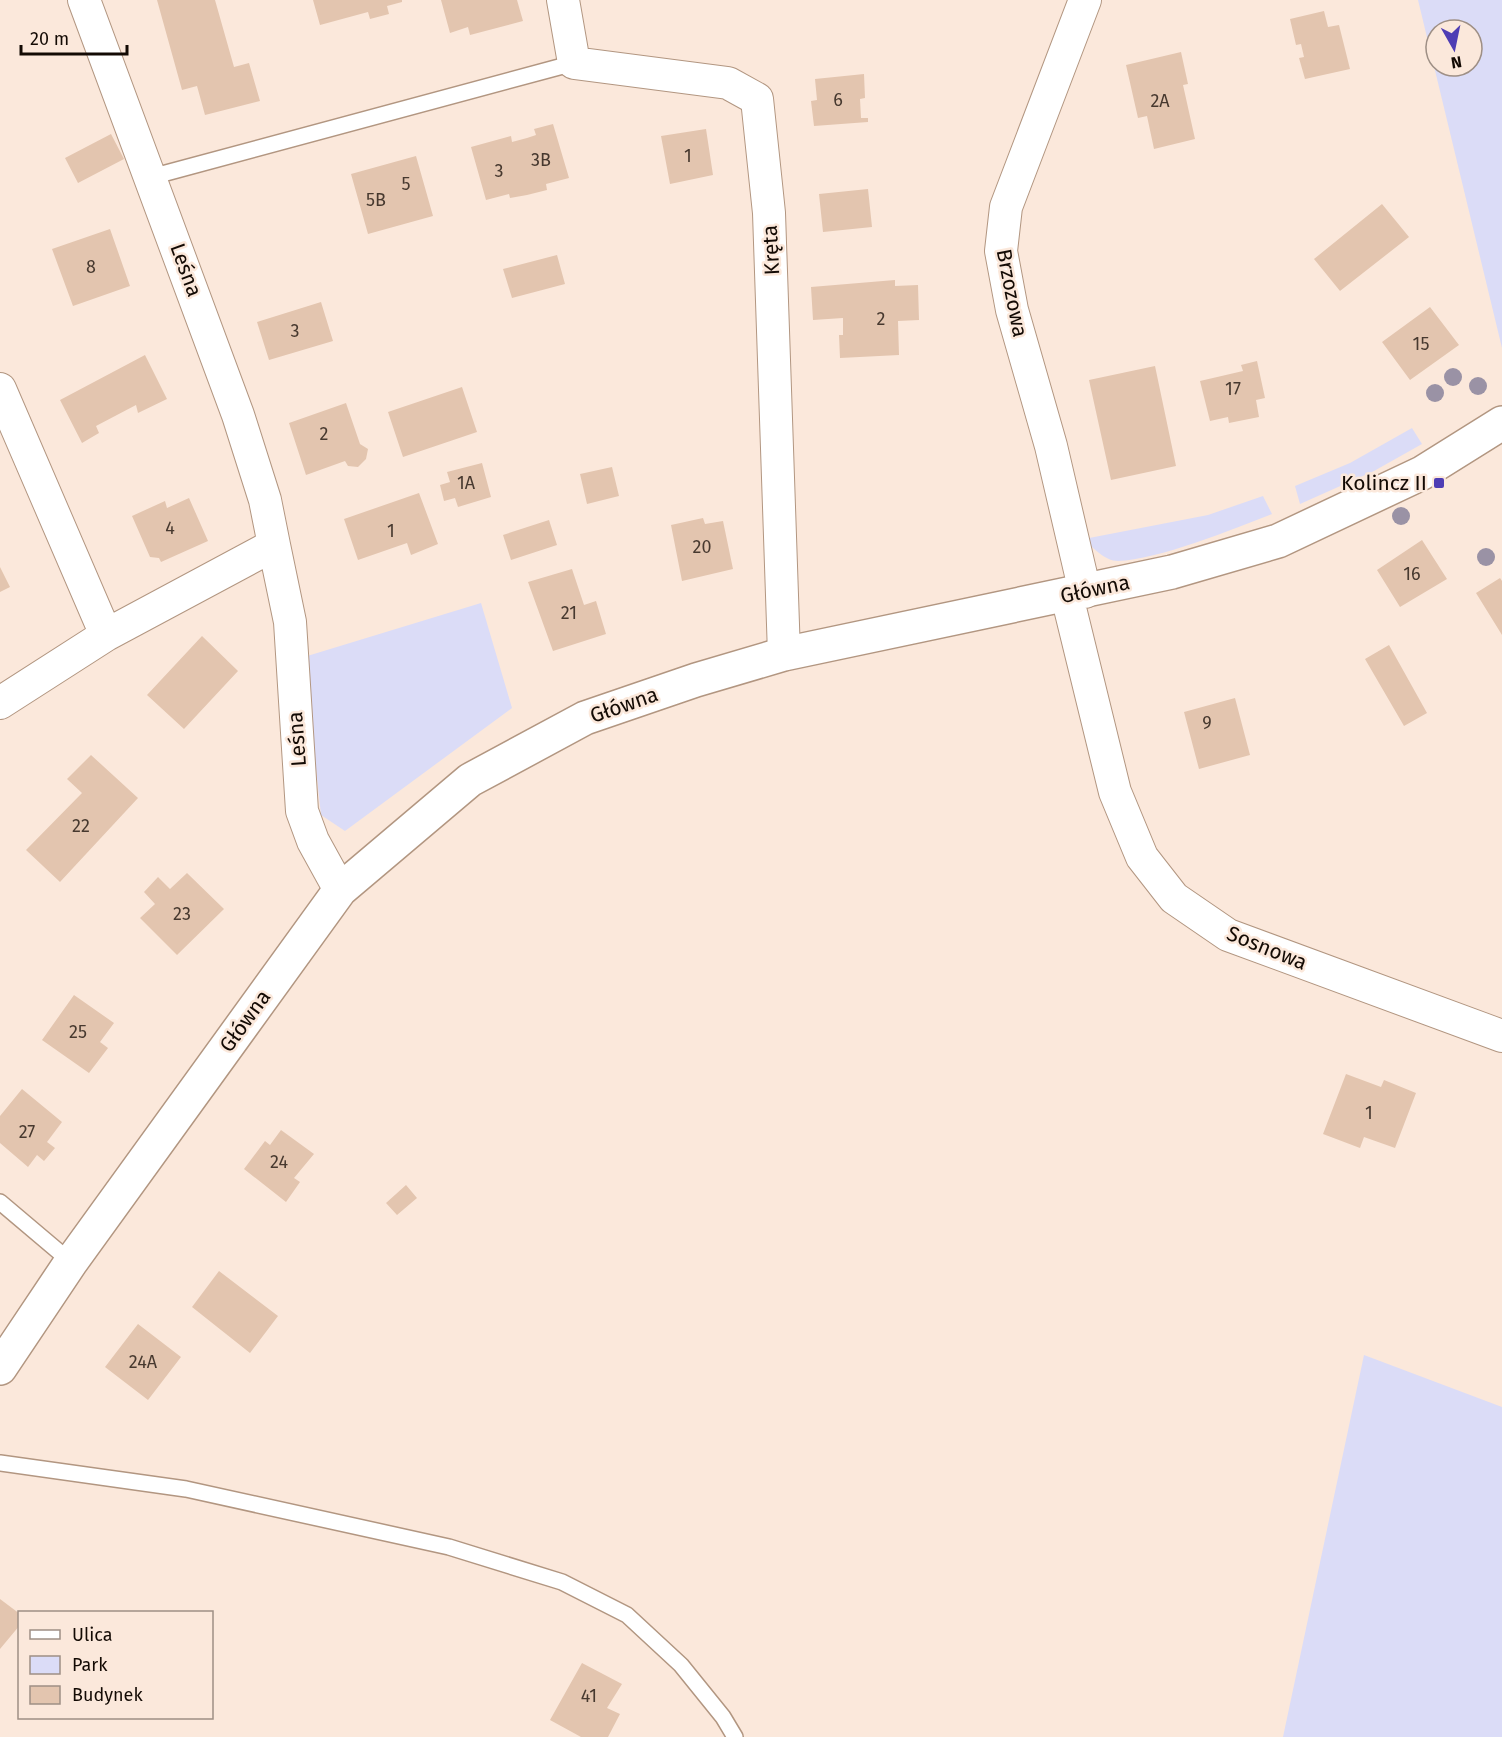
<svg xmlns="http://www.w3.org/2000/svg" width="1502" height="1737" font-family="'Fira Sans',sans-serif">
  <rect width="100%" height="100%" fill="#fbe8db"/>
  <path fill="#dbdcf7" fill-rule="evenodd" d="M 1418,0 L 1502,0 L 1502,348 ZM 1436,30 L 1472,30 L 1472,66 L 1436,66 Z
    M 1412,428 L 1422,444 L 1374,471 L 1300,504 L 1295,486 L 1350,463 Z
    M 1263,496 L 1272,514 C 1234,529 1157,560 1118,561 C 1105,561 1092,547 1084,539 L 1208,515 Z
    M 481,603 L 512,708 L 345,831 L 321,815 L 304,657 Z
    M 1364,1355 L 1502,1407 L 1502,1737 L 1283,1737 Z"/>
  <path fill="#e3c5af" d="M 157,0 L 215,0 L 234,67 L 249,63 L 260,101 L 205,115 L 197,86 L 182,90 Z
    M 313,0 L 402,0 L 402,2 L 387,6 L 389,14 L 370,19 L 368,12 L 320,25 Z
    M 441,0 L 517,0 L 523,21 L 470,35 L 468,27 L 450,33 Z
    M 1324,11 L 1328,27 L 1339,25 L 1350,69 L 1305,79 L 1299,58 L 1304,57 L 1301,44 L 1296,45 L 1290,19 Z
    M 1181,52 L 1188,84 L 1183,85 L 1195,139 L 1154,149 L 1147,116 L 1138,118 L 1126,65 Z
    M 864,74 L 865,98 L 860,99 L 861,118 L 868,118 L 868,122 L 814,126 L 811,101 L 817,100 L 815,79 Z
    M 553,124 L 569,178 L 546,184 L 547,190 L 527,195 L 510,198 L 509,194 L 486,200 L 471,147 L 511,136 L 512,142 L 527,138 L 536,135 L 534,129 Z
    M 706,129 L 713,175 L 670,184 L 661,136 Z
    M 111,134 L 124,159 L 78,183 L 65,158 Z
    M 416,156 L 433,216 L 368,234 L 351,174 Z
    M 868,189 L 872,227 L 823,232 L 819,194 Z
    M 1382,204 L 1409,237 L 1340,291 L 1314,259 Z
    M 110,229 L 130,286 L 73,306 L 52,249 Z
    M 557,255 L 565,284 L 512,298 L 503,269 Z
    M 895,280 L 895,286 L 918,285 L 919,320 L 898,321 L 899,355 L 840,358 L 839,335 L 843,335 L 843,318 L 813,320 L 811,287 Z
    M 321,302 L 333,341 L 269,360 L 257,322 Z
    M 1430,307 L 1459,345 L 1410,380 L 1382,342 Z
    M 145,355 L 167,399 L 138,413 L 136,405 L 96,426 L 99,433 L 82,443 L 60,400 Z
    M 1257,361 L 1265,398 L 1256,400 L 1259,417 L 1229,423 L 1228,417 L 1210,421 L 1200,381 L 1243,371 L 1241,365 Z
    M 1155,366 L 1176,466 L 1111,480 L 1089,380 Z
    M 462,387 L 477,432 L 403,457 L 388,412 Z
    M 346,403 L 360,444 L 368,449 L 366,459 L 358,467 L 348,466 L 345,461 L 306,475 L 289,423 Z
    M 482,463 L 491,497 L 458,507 L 455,498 L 444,501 L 440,485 L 450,482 L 447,472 Z
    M 612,467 L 619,496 L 587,504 L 580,474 Z
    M 419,493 L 438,544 L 411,555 L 407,543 L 358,560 L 344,519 Z
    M 189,498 L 208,541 L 161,562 L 159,558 L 150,557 L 132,516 L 165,501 L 167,508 Z
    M 703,518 L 705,524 L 723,521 L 733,569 L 682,581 L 671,525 Z
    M 549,520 L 557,545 L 511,560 L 503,535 Z
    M 1422,540 L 1447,579 L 1400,607 L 1377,570 Z
    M 0,567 L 10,587 L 0,592 Z
    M 572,569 L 584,605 L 596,601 L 606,634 L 553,651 L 528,582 Z
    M 1500,578 L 1502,581 L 1502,635 L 1476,593 Z
    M 202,636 L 238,671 L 184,729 L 147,695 Z
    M 1389,645 L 1427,713 L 1404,726 L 1365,659 Z
    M 1235,698 L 1250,755 L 1199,769 L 1184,712 Z
    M 91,755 L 138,798 L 60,882 L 26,850 L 82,793 L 67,779 Z
    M 187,873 L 224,909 L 177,955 L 140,918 L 155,904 L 144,892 L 158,877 L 170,889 Z
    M 74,995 L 114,1023 L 100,1042 L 108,1048 L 89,1073 L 42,1040 Z
    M 1346,1074 L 1381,1087 L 1384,1080 L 1416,1093 L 1395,1148 L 1364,1137 L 1360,1148 L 1323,1134 Z
    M 22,1089 L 62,1122 L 47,1142 L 55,1148 L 44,1161 L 37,1155 L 28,1167 L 0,1143 L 0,1116 Z
    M 281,1130 L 314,1154 L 294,1178 L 300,1182 L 286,1202 L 244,1169 L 265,1141 L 270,1145 Z
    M 406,1185 L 417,1198 L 397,1215 L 386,1203 Z
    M 219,1271 L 278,1316 L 250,1353 L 192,1307 Z
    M 138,1324 L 181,1357 L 148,1400 L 105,1367 Z
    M 0,1599 L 20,1614 L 20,1625 L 0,1649 Z
    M 582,1663 L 622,1684 L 607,1708 L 620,1714 L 608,1737 L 581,1737 L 550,1720 Z"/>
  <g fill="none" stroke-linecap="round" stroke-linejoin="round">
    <defs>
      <path id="service" d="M 151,177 L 574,63
        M 0,1202 L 71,1262
        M 0,1463 L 186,1489 L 449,1547 L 562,1582 L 627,1615 L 681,1665 L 723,1717 L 735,1737"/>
      <path id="minor" d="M 84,0 L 238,415 L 265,500 L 274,545
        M 563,0 L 574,63 L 728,83 L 757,99 L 769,213 L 784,654
        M 0,389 L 106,635 L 274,545 L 290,622 L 302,811 L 313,841 L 340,890
        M 1085,592 L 1051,446 L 1012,310 L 1001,251 L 1006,207 L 1085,0
        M 1067,596 L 1115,792 L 1142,857 L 1174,898 L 1228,935 L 1502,1036
        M 0,703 L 106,635"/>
      <path id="tertiary" d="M 0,1368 L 71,1262 L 340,890 L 470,780 L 585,718 L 696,680 L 784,654 L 1172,572 L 1278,541 L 1422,473 L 1502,423"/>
    </defs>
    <use href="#service" stroke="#b29681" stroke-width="18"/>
    <use href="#minor" stroke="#b29681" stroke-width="34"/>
    <use href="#tertiary" stroke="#b29681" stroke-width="36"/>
    <use href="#service" stroke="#fff" stroke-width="15"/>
    <use href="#minor" stroke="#fff" stroke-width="32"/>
    <use href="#tertiary" stroke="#fff" stroke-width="33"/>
  </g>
  <g fill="#9a92a5">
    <circle cx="1453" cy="377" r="9"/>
    <circle cx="1478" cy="386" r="9"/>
    <circle cx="1435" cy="393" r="9"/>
    <circle cx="1401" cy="516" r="9"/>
    <circle cx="1486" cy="557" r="9"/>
  </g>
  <rect fill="#4e3db4" stroke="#fbe8db" stroke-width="2" x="1433" y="477" width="12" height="12" rx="3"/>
  <g text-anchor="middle" stroke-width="5" stroke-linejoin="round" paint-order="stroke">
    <g font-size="18" fill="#47392f">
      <text x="838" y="106">6</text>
      <text x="1160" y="107">2A</text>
      <text x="688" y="162">1</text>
      <text x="541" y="166">3B</text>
      <text x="499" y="177">3</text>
      <text x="406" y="190">5</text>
      <text x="376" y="206">5B</text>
      <text x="91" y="273">8</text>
      <text x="881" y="325">2</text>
      <text x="295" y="337">3</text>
      <text x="1421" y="350">15</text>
      <text x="1233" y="395">17</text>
      <text x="324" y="440">2</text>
      <text x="466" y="489">1A</text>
      <text x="170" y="534">4</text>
      <text x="391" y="537">1</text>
      <text x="702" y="553">20</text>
      <text x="1412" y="580">16</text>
      <text x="569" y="619">21</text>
      <text x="1207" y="729">9</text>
      <text x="81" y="832">22</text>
      <text x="182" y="920">23</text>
      <text x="78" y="1038">25</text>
      <text x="1369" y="1119">1</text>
      <text x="27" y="1138">27</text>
      <text x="279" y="1168">24</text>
      <text x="143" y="1368">24A</text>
      <text x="589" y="1702">41</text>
    </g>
    <g font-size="21" fill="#130a04" stroke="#fbe8db">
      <text transform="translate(771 250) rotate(-93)" y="7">Kręta</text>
      <text transform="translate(186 270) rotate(70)" y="7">Leśna</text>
      <text transform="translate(1012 293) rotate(79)" y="7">Brzozowa</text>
      <text transform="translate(1095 589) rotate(-12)" y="7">Główna</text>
      <text transform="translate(624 705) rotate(-19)" y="7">Główna</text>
      <text transform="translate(297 739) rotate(-94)" y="7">Leśna</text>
      <text transform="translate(1267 948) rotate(22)" y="7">Sosnowa</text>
      <text transform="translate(245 1021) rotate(-54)" y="7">Główna</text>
    </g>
    <g font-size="21" fill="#130a04" stroke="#fbe8db" text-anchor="end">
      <text x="1427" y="490">Kolincz II</text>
    </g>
  </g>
  <rect x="18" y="1611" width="195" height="108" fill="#fbe8db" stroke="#9e8f85" stroke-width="1.5"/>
  <rect x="30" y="1630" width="30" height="9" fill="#ffffff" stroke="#9e8f85" stroke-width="1.5"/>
  <text x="72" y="1641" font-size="18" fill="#130a04">Ulica</text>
  <rect x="30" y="1656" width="30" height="18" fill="#dbdcf7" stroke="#9e8f85" stroke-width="1.5"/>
  <text x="72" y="1671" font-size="18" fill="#130a04">Park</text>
  <rect x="30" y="1686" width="30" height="18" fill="#e3c5af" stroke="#9e8f85" stroke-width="1.5"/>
  <text x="72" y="1701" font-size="18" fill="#130a04">Budynek</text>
  <g transform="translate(1454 48) rotate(171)"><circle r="28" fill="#fbe8db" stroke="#9e8f85" stroke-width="1.5"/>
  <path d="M0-4.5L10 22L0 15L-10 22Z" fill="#4e3db4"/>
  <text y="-9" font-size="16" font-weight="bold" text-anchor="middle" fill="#130a04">N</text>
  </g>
  <path d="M21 45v9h106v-9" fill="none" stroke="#130a04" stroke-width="3"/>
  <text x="30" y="45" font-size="18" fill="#130a04" stroke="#fbe8db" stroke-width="4.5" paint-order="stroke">20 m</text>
</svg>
